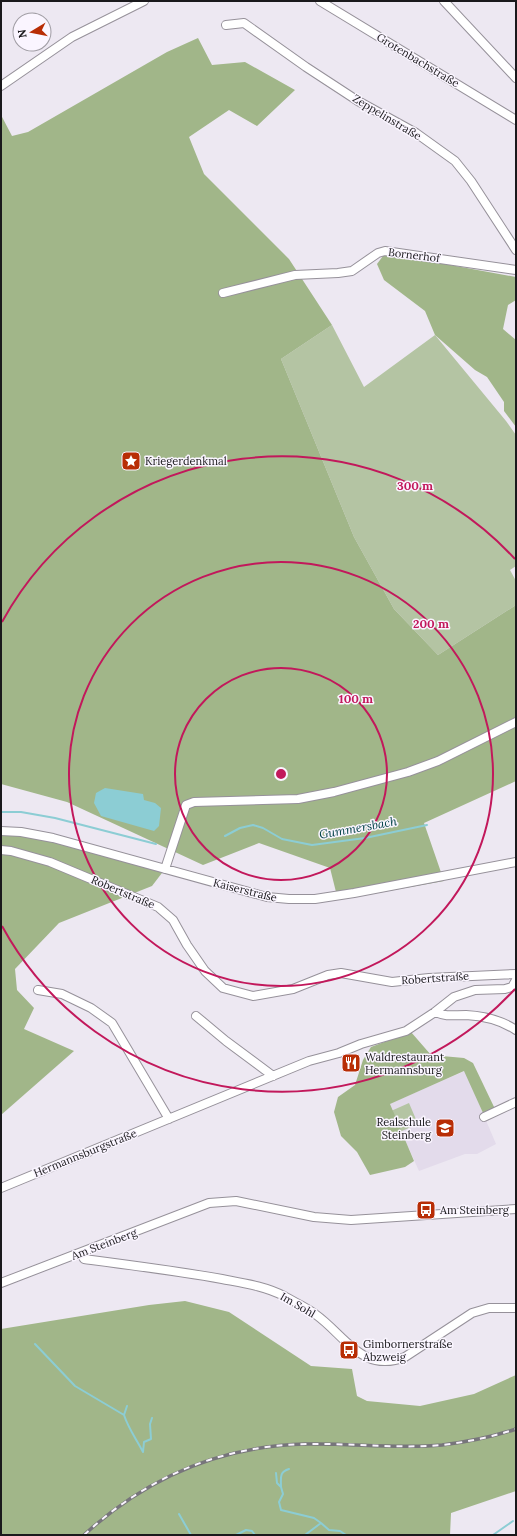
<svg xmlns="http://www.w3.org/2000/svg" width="517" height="1536" font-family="Lora,serif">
  <rect width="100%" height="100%" fill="#ede8f2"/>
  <path fill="#e3dbeb" d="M 465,1071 L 496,1144 L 477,1154 L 465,1154 L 419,1171 L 389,1104 Z"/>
  <path fill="#b4c4a3" d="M 332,325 L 364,387 L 435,335 L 506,421 L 516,435 L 516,566 L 510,570 L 516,581 L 516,605 L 438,655 L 394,609 L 354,537 L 281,359 Z
    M 409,1103 L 418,1124 L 381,1140 L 373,1119 Z"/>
  <path fill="#a1b689" d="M 198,38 L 212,65 L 245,62 L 295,90 L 257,126 L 229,110 L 189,137 L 204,174 L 289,259 L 332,325 L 281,359 L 354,537 L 394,609 L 438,655 L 516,605 L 516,781 L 424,823 L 444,881 L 338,900 L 330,868 L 259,843 L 203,865 L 67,802 L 1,784 L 1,115 L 12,136 L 28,132 L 167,52 Z
    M 396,255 L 516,277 L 516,300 L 508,305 L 503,329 L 516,340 L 516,427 L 504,411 L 504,402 L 487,377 L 475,370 L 435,335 L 425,311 L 384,280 L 377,264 L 383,256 Z
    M 1,831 L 21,832 L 165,869 L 152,886 L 59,923 L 15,969 L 17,990 L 34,1008 L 24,1029 L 74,1051 L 1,1115 Z
    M 411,1032 L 431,1055 L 464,1058 L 473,1063 L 495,1109 L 483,1113 L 464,1071 L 390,1104 L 414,1161 L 405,1167 L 370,1175 L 357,1152 L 341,1136 L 334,1112 L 338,1097 L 355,1085 L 363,1060 L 371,1047 Z
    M 185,1301 L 229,1312 L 311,1366 L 352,1369 L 357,1396 L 367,1401 L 420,1406 L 474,1394 L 516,1375 L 516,1491 L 451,1513 L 450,1535 L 1,1535 L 1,1329 L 149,1305 Z"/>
  <path fill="#8ccdd4" d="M 105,788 L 143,794 L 144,800 L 155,803 L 161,808 L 159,826 L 154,831 L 101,816 L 94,803 L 96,793 Z"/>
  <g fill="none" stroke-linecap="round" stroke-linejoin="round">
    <path stroke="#8ccdd4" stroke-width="2" d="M 1,812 L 21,812 L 55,818 L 156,844
      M 225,836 L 240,828 L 253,825 L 263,828 L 282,839 L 312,845 L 365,838 L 427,825
      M 35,1344 L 75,1386 L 124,1415 C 129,1430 136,1438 143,1452
      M 124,1415 L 127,1406
      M 143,1452 L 144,1442 L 151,1439 L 150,1424 L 152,1418
      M 276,1473 L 277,1483 L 281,1487 L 283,1494 L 279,1502 L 281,1510 L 314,1518 L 321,1523
      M 281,1487 C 281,1478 279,1472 289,1469
      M 179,1514 L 191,1535
      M 236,1535 L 246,1530 L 252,1531 L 255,1535
      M 305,1535 L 321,1523 L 329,1530 L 340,1531 L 346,1535
      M 493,1535 L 513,1521"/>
    <defs>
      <path id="minor" d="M 320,1 L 516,120
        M 444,1 L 516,78
        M 226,25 L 244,23 L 306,67 L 358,101 L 416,133 L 455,161 L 471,181 L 516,250
        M 1,86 L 72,37 L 144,1
        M 223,293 L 295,275 L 338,273 L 352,271 L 378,253 L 385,251 L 516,270
        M 1,831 L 21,832 L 53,838 L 267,897 L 289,899 L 315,899 L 354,893 L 516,862
        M 1,850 L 11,851 L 50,862 L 158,907 L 173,920 L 187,945 L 205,971 L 223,988 L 253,996 L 293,989 L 328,975 L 341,973 L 392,982 L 429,978 L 516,974
        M 165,869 L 186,805 L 194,802 L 298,799 L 334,792 L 408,772 L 438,761 L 516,722
        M 38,990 L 62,994 L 91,1008 L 112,1023 L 169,1119
        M 435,1012 C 447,1017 453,1015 466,1015 C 484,1016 501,1020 516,1030
        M 196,1016 L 226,1041 L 273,1076
        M 484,1117 L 516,1102
        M 1,1188 L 309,1061 L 339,1053 L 361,1044 L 406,1031 L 435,1012 L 454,997 L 475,990 L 505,989 L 512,987 L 516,980
        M 81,1253 L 84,1259 C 130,1265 177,1271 222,1279 C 243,1283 265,1286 284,1296 C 294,1302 306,1307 315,1314 C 345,1335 362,1374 405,1357 L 472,1313 L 489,1308 L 516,1308
        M 1,1283 L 209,1203 L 236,1201 L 314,1217 L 351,1220 L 516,1209"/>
    </defs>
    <use href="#minor" stroke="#96919a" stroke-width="10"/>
    <use href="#minor" stroke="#fff" stroke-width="8"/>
    <defs>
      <path id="rail" d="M 84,1535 C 147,1477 219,1446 306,1444 C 351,1443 397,1449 442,1445 C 467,1442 492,1437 516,1429"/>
    </defs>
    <use href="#rail" stroke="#77757b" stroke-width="3.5"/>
    <use href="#rail" stroke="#faf5ff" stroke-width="2" stroke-dasharray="6" stroke-linecap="butt"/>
  </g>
  <g fill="none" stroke="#c2185b" stroke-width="2">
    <circle cx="281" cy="774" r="106"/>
    <circle cx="281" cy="774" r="212"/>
    <path d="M515 989A318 318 0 0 1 2 926M2 622A318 318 0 0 1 515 559"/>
  </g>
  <defs>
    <symbol id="sight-square" viewBox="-11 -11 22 22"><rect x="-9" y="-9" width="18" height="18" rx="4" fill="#b82d05" stroke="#faf5ff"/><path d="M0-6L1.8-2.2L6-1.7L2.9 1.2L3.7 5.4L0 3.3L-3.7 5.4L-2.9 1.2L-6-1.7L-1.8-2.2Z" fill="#fff"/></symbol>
    <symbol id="restaurant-square" viewBox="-11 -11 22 22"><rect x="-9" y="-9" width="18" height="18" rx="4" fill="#b82d05" stroke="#faf5ff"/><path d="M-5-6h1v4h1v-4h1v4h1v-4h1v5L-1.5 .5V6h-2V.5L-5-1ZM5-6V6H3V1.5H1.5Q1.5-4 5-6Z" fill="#fff"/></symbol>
    <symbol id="school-square" viewBox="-11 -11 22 22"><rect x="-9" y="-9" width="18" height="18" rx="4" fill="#b82d05" stroke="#faf5ff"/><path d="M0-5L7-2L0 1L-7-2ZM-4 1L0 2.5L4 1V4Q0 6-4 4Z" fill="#fff"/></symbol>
    <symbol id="bus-square" viewBox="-11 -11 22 22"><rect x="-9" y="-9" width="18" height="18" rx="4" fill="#b82d05" stroke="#faf5ff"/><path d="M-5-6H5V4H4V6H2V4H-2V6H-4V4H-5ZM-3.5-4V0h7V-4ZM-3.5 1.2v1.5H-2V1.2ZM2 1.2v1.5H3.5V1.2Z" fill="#fff"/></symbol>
  </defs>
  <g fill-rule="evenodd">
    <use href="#sight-square" x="120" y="450" width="22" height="22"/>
    <use href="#restaurant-square" x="340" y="1052" width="22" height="22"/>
    <use href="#school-square" x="434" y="1117" width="22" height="22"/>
    <use href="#bus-square" x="415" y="1199" width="22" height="22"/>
    <use href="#bus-square" x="338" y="1339" width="22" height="22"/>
  </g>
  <g text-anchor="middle" stroke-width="3" stroke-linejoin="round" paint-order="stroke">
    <g font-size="11" fill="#1a191c" stroke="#faf5ff">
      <text transform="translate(418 60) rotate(31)" y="4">Grotenbachstraße</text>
      <text transform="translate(387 117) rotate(31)" y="4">Zeppelinstraße</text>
      <text transform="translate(414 255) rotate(7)" y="4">Bornerhof</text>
      <text transform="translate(245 890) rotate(14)" y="4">Kaiserstraße</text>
      <text transform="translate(123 892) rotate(23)" y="4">Robertstraße</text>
      <text transform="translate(435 978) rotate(-4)" y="4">Robertstraße</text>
      <text transform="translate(85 1153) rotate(-22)" y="4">Hermannsburgstraße</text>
      <text transform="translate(104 1244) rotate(-21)" y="4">Am Steinberg</text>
      <text transform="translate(298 1305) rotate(30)" y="4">Im Sohl</text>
    </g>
    <g font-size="11" fill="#1a191c" stroke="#faf5ff" text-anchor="start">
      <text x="145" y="465">Kriegerdenkmal</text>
      <text x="365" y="1061">Waldrestaurant<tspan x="365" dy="13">Hermannsburg</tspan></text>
      <text x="431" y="1126" text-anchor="end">Realschule<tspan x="431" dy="13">Steinberg</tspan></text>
      <text x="440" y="1214">Am Steinberg</text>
      <text x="363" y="1348">Gimbornerstraße<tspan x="363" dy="13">Abzweig</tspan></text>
    </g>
    <g font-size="12" font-style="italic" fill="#014146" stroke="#faf5ff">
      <text transform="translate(358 828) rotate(-10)" y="4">Gummersbach</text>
    </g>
  </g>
  <circle cx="281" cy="774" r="6" fill="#c2185b" stroke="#faf5ff" stroke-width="2"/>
  <g font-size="12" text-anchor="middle" font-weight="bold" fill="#c2185b" stroke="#faf5ff" stroke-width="3" stroke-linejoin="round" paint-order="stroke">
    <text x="415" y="490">300 m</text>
    <text x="431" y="628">200 m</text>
    <text x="356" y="703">100 m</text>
  </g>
  <rect width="517" height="1536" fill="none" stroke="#1a191c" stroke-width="4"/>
  <g transform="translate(32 32) rotate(260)"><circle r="19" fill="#faf5ff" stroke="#a09da4"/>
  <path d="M0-3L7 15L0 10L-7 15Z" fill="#b82d05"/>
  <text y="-6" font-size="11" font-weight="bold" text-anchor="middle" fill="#1a191c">N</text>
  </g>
</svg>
